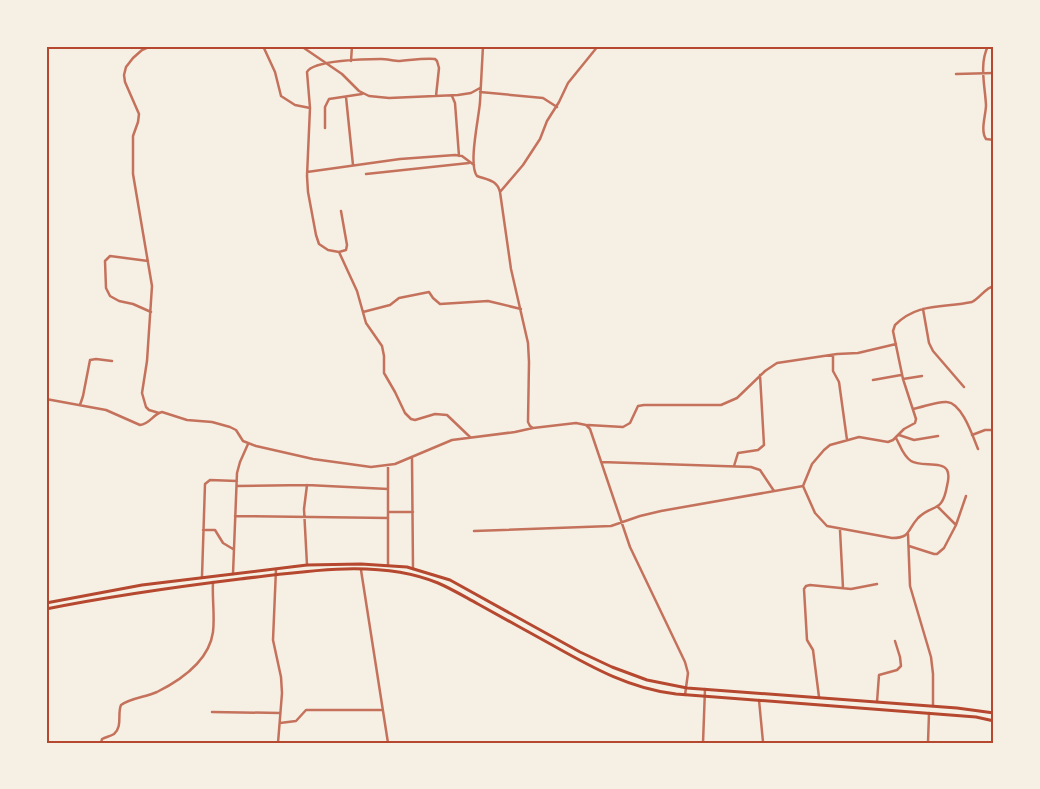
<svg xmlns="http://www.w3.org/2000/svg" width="1040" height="789" font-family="Manrope,sans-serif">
  <rect width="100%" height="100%" fill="#f6efe4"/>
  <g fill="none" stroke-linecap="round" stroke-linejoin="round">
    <path stroke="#c5725c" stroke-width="2.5" d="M 151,46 L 142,50 L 133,58 L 126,67 L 124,75 L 125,82 L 139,114 L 138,122 L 133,136 L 133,174 L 152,286 L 147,361 L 142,393 L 146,407 L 149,410 L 159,413
      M 263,46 L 275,72 L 281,96 L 295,105 L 310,108
      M 301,46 L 342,74 L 359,91 L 369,96 L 389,98 L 458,95 L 471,93 L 480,88
      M 483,46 C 482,65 481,83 480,102 C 479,117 468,165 477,176 C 488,180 497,180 500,192 L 511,269 L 528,343 L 529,362 L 528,422 L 530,426 L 533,428 L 576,423 L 586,425 L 590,429 L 630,547 L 685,662 L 688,673 L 685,695
      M 988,46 C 979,64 985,86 986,105 C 986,115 980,130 986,139 L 994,140
      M 351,61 L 352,46
      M 956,74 L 994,73
      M 480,92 L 543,98 L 557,107
      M 436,96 L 439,68 L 437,61 L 435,59 C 424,58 412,60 400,61 C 394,61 387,59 381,59 C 367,59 313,60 307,72 L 310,108 L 307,176 L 308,192 L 316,235 L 319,244 L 328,250 L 339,252 L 357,291 L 366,323 L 382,346 L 384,356 L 384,373 L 395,392 L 405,413 L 411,419 L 415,420 L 435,414 L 447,415 L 470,437
      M 452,96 L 455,103 L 459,156
      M 346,97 L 353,165
      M 325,128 L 325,107 L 329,99 L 362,94
      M 307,172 L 400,159 L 455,155 L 462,156 L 474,165
      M 366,174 L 469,163
      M 500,192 L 523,165 L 540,139 L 547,121 L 559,102 L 568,83 L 598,46
      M 339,252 L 346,250 L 347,245 L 341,211
      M 148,261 L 110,256 L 105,261 L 106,288 L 110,296 L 119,301 L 133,304 L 151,312
      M 923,309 L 929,343 L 933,351 L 964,387
      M 363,312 L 390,305 L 399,298 L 429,292 L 433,298 L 440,304 L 488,301 L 521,309
      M 833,355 L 833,371 L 839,382 L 847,440
      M 903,379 L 922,376
      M 873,380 L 901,375
      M 46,399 L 106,410 L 140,425 C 150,424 153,414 162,412 L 187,420 L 212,422 L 230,427 L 236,430 L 243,441 L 256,446 L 313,459 L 371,467 L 395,464 L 452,440 L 515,432 L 533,428
      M 80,405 L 83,396 L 90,360 L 96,359 L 112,361
      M 913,409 C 924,407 937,401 947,402 C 962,403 973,437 978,449
      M 588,425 L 623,427 L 630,423 L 638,406 L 644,405 L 721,405 L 737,398 L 765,371 L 777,363 L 837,354 L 858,353 L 896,344
      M 899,435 L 914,440 L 938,436
      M 972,435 L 985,430 L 994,430
      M 412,458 L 413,569
      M 601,462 L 751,467 L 760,470 L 774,491
      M 734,466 L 738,453 L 758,450 L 764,445 L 760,375
      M 307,485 L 304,509 L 307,565
      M 237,486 L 307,485 L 388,489
      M 803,486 L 815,513 L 827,526 L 892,538 C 911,538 907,530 918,518 C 933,503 942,514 947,486 C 948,481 950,475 947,470 C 942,461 920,467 911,461 C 903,456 900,445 896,438
      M 388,512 L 413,512
      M 235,516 L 388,518
      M 956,525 L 966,496
      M 203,530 L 215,530 L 223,543 L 233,549
      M 840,530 L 843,588
      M 474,531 L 611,526 L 640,516 L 661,511 L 803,486 L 812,464 L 824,450 L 830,445 L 859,437 L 888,442 L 893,440 L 904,429 L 915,423 L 916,419 L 903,379 L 893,331 L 895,325 C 918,302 944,308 972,302 C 980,298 985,288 994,286
      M 908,534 L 910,586 L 931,657 L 933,674 L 933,706
      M 909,546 L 934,554 L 937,554 L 944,548 L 956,525 L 938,507
      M 388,565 L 388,467
      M 276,569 L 273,640 L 281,677 L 282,693 L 278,743
      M 361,570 L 388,743
      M 233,574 L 237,473 L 240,462 L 248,444
      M 202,577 L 205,484 L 210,480 L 237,481
      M 819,697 L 813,650 L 807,640 L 804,589 L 806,586 L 810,585 L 851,589 L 877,584
      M 759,700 L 763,742
      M 877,702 L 879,675 L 897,670 L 901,666 L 900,657 L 895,641
      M 212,712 L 280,713
      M 280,723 L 296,721 L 306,710 L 382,710
      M 101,743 L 102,739 C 106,737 111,736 114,734 C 123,726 117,714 121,705 C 131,698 146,697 157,692 C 181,680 209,661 213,632 C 215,616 212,599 213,582
      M 703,743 L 705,689
      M 928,743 L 929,713"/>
    <path stroke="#b5482f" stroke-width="3" d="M 46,603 L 142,585 L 307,565 L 361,564 L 407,567 L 450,580 L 580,652 L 612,667 L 647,680 L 687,688 L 957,708 L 994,713
      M 46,609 C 111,596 175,587 240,579 C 303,572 378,558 438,583 C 452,589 465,597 478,604 C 503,618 529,632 554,646 C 593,668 631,689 676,694 L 976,717 L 994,721"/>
  </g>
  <rect width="1040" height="789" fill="none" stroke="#f6efe4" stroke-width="95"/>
  <rect x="48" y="48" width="944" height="694" fill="none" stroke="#b5482f" stroke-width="2"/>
</svg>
